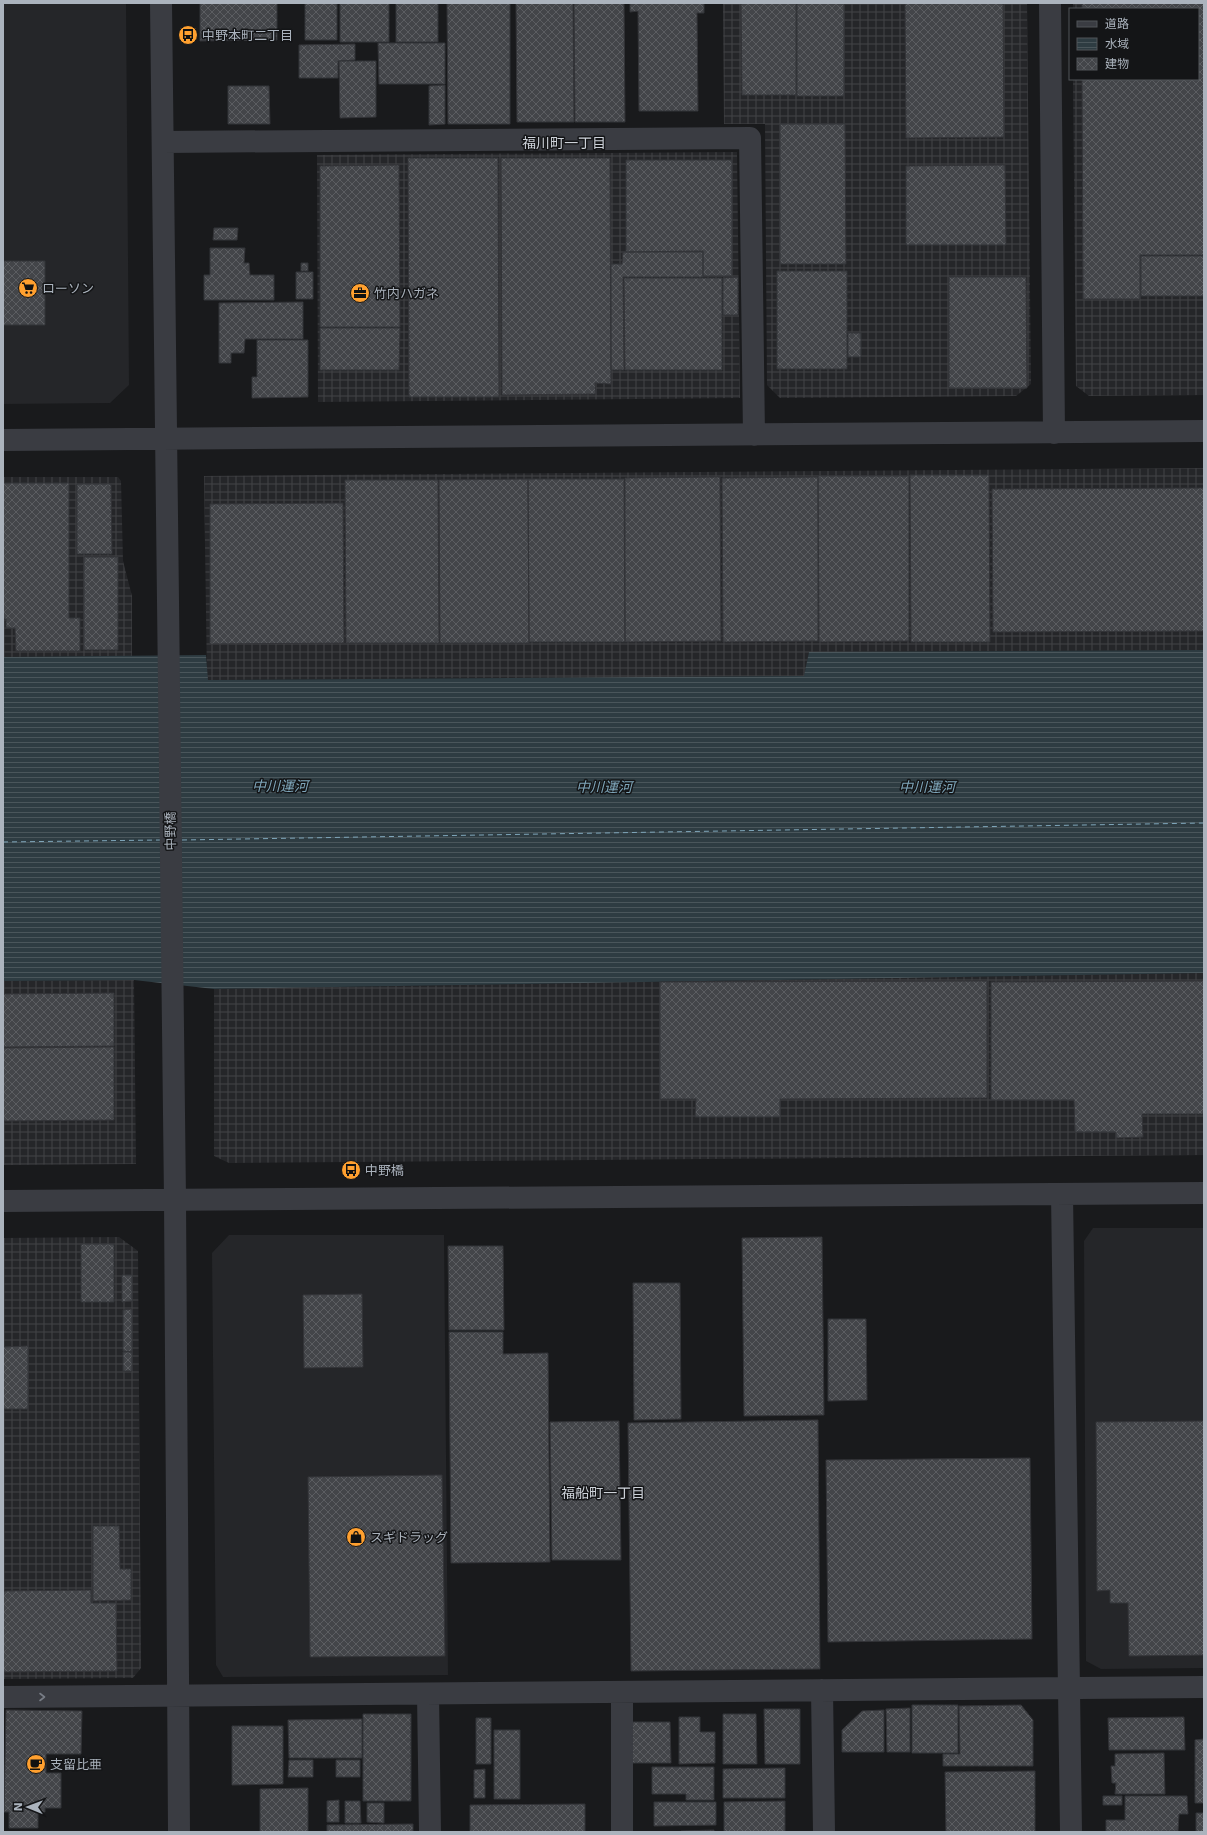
<svg xmlns="http://www.w3.org/2000/svg" width="1207" height="1835" font-family="'DejaVu Sans','Noto Sans JP',sans-serif">
  <defs>
    <pattern id="industrial-grid" width="8" height="8" patternUnits="userSpaceOnUse"><rect width="8" height="8" fill="#252629"/><path d="M0 4h8M4 0v8" fill="none" stroke="#424346"/></pattern>
    <pattern id="water-rules" width="6" height="5" patternUnits="userSpaceOnUse"><rect width="6" height="5" fill="#2e3c42"/><path d="M0 2.5h6" fill="none" stroke="#4a565b"/></pattern>
    <pattern id="building-cross-hatch" width="8" height="8" patternUnits="userSpaceOnUse"><rect width="8" height="8" fill="#434549"/><path d="M0 0l8 8M0 8l8-8" fill="none" stroke="#5b5d61"/></pattern>
  </defs>
  <rect width="100%" height="100%" fill="#191a1c"/>
  <path fill="#252629" d="M 3,3 L 126,3 L 129,385 L 110,403 L 3,404 Z
    M 1093,1228 L 1204,1228 L 1204,1668 L 1101,1669 L 1086,1661 L 1084,1241 Z
    M 229,1235 L 444,1235 L 448,1675 L 223,1677 L 216,1665 L 212,1253 Z"/>
  <path fill="url(#industrial-grid)" d="M 723,3 L 1027,3 L 1031,384 L 1016,396 L 780,398 L 767,385 L 765,124 L 724,124 Z
    M 1073,3 L 1204,3 L 1204,395 L 1089,396 L 1076,386 L 1073,79 L 1198,79 L 1198,9 L 1073,9 Z
    M 737,152 L 740,398 L 318,402 L 317,155 Z
    M 1204,468 L 1204,650 L 809,652 L 805,676 L 207,680 L 204,476 Z
    M 3,477 L 118,477 L 121,481 L 123,561 L 132,596 L 132,656 L 3,657 Z
    M 1204,973 L 1204,1155 L 229,1163 L 214,1156 L 214,989 Z
    M 134,980 L 136,1164 L 3,1165 L 3,981 Z
    M 119,1237 L 138,1251 L 141,1668 L 133,1678 L 3,1679 L 3,1238 Z"/>
  <path fill="url(#water-rules)" d="M 1204,650 L 1204,973 L 214,989 L 134,980 L 3,981 L 3,657 L 206,655 L 208,680 L 804,676 L 809,652 Z"/>
  <g fill="none" stroke-linecap="round" stroke-linejoin="round">
    <path stroke="#7fa6ba" stroke-width="1" stroke-dasharray="5 4" stroke-linecap="butt" d="M 182,840 L 1204,823
      M 3,842 L 160,840"/>
  </g>
  <path fill="url(#building-cross-hatch)" stroke="#333438" d="M 200,3 L 277,3 L 277,40 L 200,41 Z
    M 305,3 L 337,3 L 337,40 L 305,40 Z
    M 340,3 L 389,3 L 389,42 L 340,42 Z
    M 396,3 L 438,3 L 438,42 L 396,42 Z
    M 447,3 L 510,3 L 510,124 L 448,124 Z
    M 516,3 L 573,3 L 574,122 L 517,122 Z
    M 574,3 L 624,3 L 625,122 L 575,122 Z
    M 630,3 L 704,3 L 704,13 L 697,13 L 698,111 L 639,111 L 638,11 L 630,12 Z
    M 741,3 L 796,3 L 796,95 L 742,95 Z
    M 797,3 L 844,3 L 844,96 L 797,96 Z
    M 905,3 L 1003,3 L 1004,137 L 906,138 Z
    M 1082,3 L 1204,3 L 1204,255 L 1140,255 L 1140,299 L 1083,299 L 1082,79 L 1198,79 L 1198,9 L 1082,9 Z
    M 378,43 L 445,43 L 445,84 L 379,84 Z
    M 355,44 L 355,60 L 338,61 L 338,78 L 299,78 L 299,45 Z
    M 339,61 L 376,61 L 376,117 L 340,118 Z
    M 445,85 L 445,124 L 429,125 L 429,86 Z
    M 228,86 L 269,86 L 270,124 L 228,124 Z
    M 780,124 L 845,124 L 846,264 L 780,264 Z
    M 408,158 L 498,158 L 499,397 L 409,397 Z
    M 501,158 L 610,158 L 611,384 L 595,383 L 596,394 L 502,395 Z
    M 626,160 L 732,160 L 732,276 L 703,276 L 703,251 L 626,252 Z
    M 399,165 L 400,327 L 320,327 L 320,166 Z
    M 1005,165 L 1006,245 L 906,245 L 906,166 Z
    M 214,228 L 238,228 L 237,240 L 213,240 Z
    M 210,248 L 245,248 L 244,263 L 249,263 L 250,275 L 274,275 L 274,300 L 204,300 L 204,275 L 210,275 Z
    M 623,252 L 703,252 L 703,277 L 623,277 L 624,370 L 611,370 L 611,264 L 622,264 Z
    M 1141,256 L 1204,256 L 1204,296 L 1141,296 Z
    M 3,261 L 45,261 L 45,325 L 3,325 Z
    M 301,263 L 308,263 L 308,271 L 301,271 Z
    M 777,271 L 847,271 L 847,369 L 777,369 Z
    M 296,272 L 313,272 L 313,299 L 296,299 Z
    M 738,277 L 738,315 L 723,315 L 723,278 Z
    M 949,277 L 1026,277 L 1027,388 L 949,388 Z
    M 624,278 L 722,278 L 722,370 L 625,370 Z
    M 303,302 L 303,339 L 245,339 L 244,353 L 231,353 L 231,363 L 219,363 L 219,303 Z
    M 320,328 L 400,328 L 399,370 L 320,370 Z
    M 848,333 L 861,333 L 861,357 L 848,357 Z
    M 257,340 L 308,340 L 308,397 L 252,398 L 252,377 L 257,377 Z
    M 910,475 L 989,475 L 990,642 L 911,642 Z
    M 818,476 L 909,476 L 909,641 L 819,642 Z
    M 720,477 L 721,641 L 625,642 L 625,478 Z
    M 818,477 L 818,641 L 723,642 L 722,478 Z
    M 528,479 L 624,479 L 625,642 L 529,642 Z
    M 528,479 L 529,643 L 440,643 L 439,480 Z
    M 345,480 L 438,480 L 439,643 L 346,643 Z
    M 3,483 L 69,483 L 69,618 L 80,618 L 80,651 L 16,651 L 15,628 L 6,628 L 6,619 L 3,619 Z
    M 77,484 L 111,484 L 112,554 L 77,554 Z
    M 1204,488 L 1204,631 L 993,632 L 992,489 Z
    M 343,503 L 344,643 L 210,644 L 210,504 Z
    M 84,557 L 118,557 L 118,650 L 84,650 Z
    M 987,981 L 987,1098 L 780,1099 L 780,1117 L 695,1117 L 696,1099 L 660,1099 L 660,982 Z
    M 1204,981 L 1204,1114 L 1142,1114 L 1143,1137 L 1116,1138 L 1116,1132 L 1075,1132 L 1074,1100 L 991,1100 L 991,982 Z
    M 114,993 L 114,1046 L 3,1047 L 3,994 Z
    M 114,1047 L 114,1120 L 3,1121 L 3,1048 Z
    M 822,1237 L 824,1415 L 744,1416 L 742,1238 Z
    M 81,1244 L 114,1244 L 114,1302 L 81,1302 Z
    M 448,1246 L 503,1246 L 504,1330 L 449,1330 Z
    M 122,1275 L 132,1275 L 132,1301 L 122,1302 Z
    M 633,1283 L 680,1283 L 681,1419 L 634,1420 Z
    M 362,1294 L 363,1367 L 304,1368 L 303,1295 Z
    M 132,1309 L 132,1352 L 123,1351 L 123,1310 Z
    M 828,1319 L 866,1319 L 867,1400 L 828,1401 Z
    M 449,1332 L 503,1332 L 503,1354 L 548,1353 L 550,1562 L 451,1563 Z
    M 28,1346 L 28,1409 L 3,1409 L 3,1347 Z
    M 123,1352 L 132,1352 L 132,1371 L 123,1371 Z
    M 818,1420 L 820,1669 L 631,1671 L 628,1423 Z
    M 619,1421 L 621,1560 L 552,1560 L 550,1422 Z
    M 1204,1421 L 1204,1655 L 1129,1656 L 1128,1603 L 1110,1603 L 1110,1590 L 1097,1591 L 1096,1422 Z
    M 1030,1458 L 1032,1639 L 828,1642 L 826,1460 Z
    M 442,1475 L 445,1656 L 310,1657 L 308,1477 Z
    M 93,1526 L 119,1526 L 120,1569 L 131,1569 L 131,1600 L 93,1601 Z
    M 91,1590 L 91,1603 L 116,1603 L 117,1671 L 3,1672 L 3,1591 Z
    M 912,1705 L 958,1705 L 958,1753 L 912,1753 Z
    M 1021,1705 L 1033,1720 L 1033,1766 L 943,1766 L 943,1754 L 960,1754 L 959,1706 Z
    M 910,1708 L 910,1752 L 887,1752 L 886,1709 Z
    M 764,1709 L 800,1709 L 800,1764 L 765,1764 Z
    M 6,1710 L 82,1711 L 81,1754 L 46,1754 L 46,1773 L 61,1773 L 61,1808 L 45,1808 L 45,1812 L 38,1812 L 38,1828 L 9,1828 L 9,1812 L 4,1812 Z
    M 884,1710 L 884,1752 L 842,1752 L 842,1730 L 862,1711 Z
    M 363,1714 L 411,1714 L 411,1801 L 363,1801 Z
    M 723,1714 L 756,1714 L 757,1764 L 723,1764 Z
    M 679,1717 L 700,1717 L 700,1732 L 715,1732 L 715,1763 L 679,1764 Z
    M 1184,1717 L 1185,1750 L 1109,1750 L 1108,1718 Z
    M 476,1718 L 491,1718 L 491,1764 L 476,1764 Z
    M 362,1719 L 362,1758 L 289,1758 L 288,1720 Z
    M 631,1722 L 670,1722 L 671,1763 L 632,1763 Z
    M 232,1726 L 283,1726 L 283,1784 L 232,1785 Z
    M 494,1730 L 520,1730 L 520,1799 L 494,1799 Z
    M 1204,1739 L 1204,1803 L 1195,1803 L 1195,1740 Z
    M 1164,1753 L 1165,1794 L 1115,1794 L 1116,1783 L 1112,1783 L 1111,1766 L 1115,1766 L 1115,1754 Z
    M 289,1760 L 313,1760 L 313,1777 L 288,1777 Z
    M 336,1760 L 360,1760 L 360,1777 L 336,1777 Z
    M 652,1767 L 714,1767 L 714,1800 L 686,1800 L 686,1794 L 652,1794 Z
    M 785,1768 L 785,1798 L 723,1798 L 723,1769 Z
    M 485,1769 L 485,1798 L 474,1798 L 474,1770 Z
    M 1035,1771 L 1035,1832 L 946,1832 L 945,1772 Z
    M 308,1788 L 308,1832 L 260,1832 L 260,1789 Z
    M 1103,1796 L 1122,1796 L 1122,1805 L 1103,1805 Z
    M 1125,1796 L 1187,1796 L 1188,1814 L 1179,1814 L 1178,1831 L 1106,1832 L 1106,1820 L 1125,1820 Z
    M 339,1800 L 339,1822 L 327,1822 L 327,1801 Z
    M 345,1801 L 360,1801 L 361,1823 L 345,1823 Z
    M 785,1801 L 785,1832 L 724,1832 L 724,1802 Z
    M 654,1802 L 716,1802 L 716,1825 L 654,1826 Z
    M 367,1803 L 384,1803 L 384,1823 L 367,1822 Z
    M 585,1804 L 585,1832 L 470,1832 L 470,1805 Z
    M 1196,1813 L 1204,1813 L 1204,1832 L 1196,1832 Z
    M 413,1824 L 413,1832 L 327,1832 L 327,1825 Z
    M 714,1830 L 714,1832 L 681,1832 L 681,1831 Z"/>
  <g fill="none" stroke-linecap="round" stroke-linejoin="round">
    <path stroke="#3a3c42" stroke-width="22" d="M 161,3 L 175,1199 L 179,1832
      M 1050,3 L 1054,433
      M 163,142 L 750,138 L 754,435
      M 3,440 L 1204,431
      M 1062,1194 L 1071,1832
      M 3,1201 L 1204,1193
      M 822,1690 L 824,1832
      M 622,1692 L 622,1832
      M 428,1694 L 430,1832
      M 3,1697 L 1204,1687"/>
  </g>
  <defs><path id="oneway-chevron" d="M-2-3.5L2.5 0L-2 3.5" fill="none" stroke-width="1.6" stroke-linecap="round" stroke-linejoin="round"/></defs>
  <use stroke="#787d86" href="#oneway-chevron" transform="translate(42 1697)"/>
  <defs>
    <symbol id="bus-disc" viewBox="-11 -11 22 22"><circle r="9.5" fill="#ffa02f" stroke="#141517"/><path d="M-5-6H5V4H4V6H2V4H-2V6H-4V4H-5ZM-3.5-4V0h7V-4ZM-3.5 1.2v1.5H-2V1.2ZM2 1.2v1.5H3.5V1.2Z" fill="#111"/></symbol>
    <symbol id="supermarket-disc" viewBox="-11 -11 22 22"><circle r="9.5" fill="#ffa02f" stroke="#141517"/><path d="M-6-5.5h2.5l.6 2H6L4.5 2H-2.5L-4.4-4H-6ZM-1.5 3.2a1.3 1.3 0 1 0 .1 0ZM3 3.2a1.3 1.3 0 1 0 .1 0Z" fill="#111"/></symbol>
    <symbol id="office-disc" viewBox="-11 -11 22 22"><circle r="9.5" fill="#ffa02f" stroke="#141517"/><path d="M-6-3h4V-5.5h4V-3h4V5H-6ZM-1-4.5V-3h2v-1.5ZM-6 0V1H6V0Z" fill="#111"/></symbol>
    <symbol id="shop-disc" viewBox="-11 -11 22 22"><circle r="9.5" fill="#ffa02f" stroke="#141517"/><path d="M-5-2.5h2.3a2.7 3.5 0 0 1 5.4 0H5L5.5 6h-11ZM-1.5-2.5h3a1.5 2.3 0 0 0-3 0Z" fill="#111"/></symbol>
    <symbol id="cafe-disc" viewBox="-11 -11 22 22"><circle r="9.5" fill="#ffa02f" stroke="#141517"/><path d="M-5.5-4.5H6V0H3Q3 3.5 0 3.5H-2.5Q-5.5 3.5-5.5 0ZM3-3.2v2h1.7v-2ZM-6 4.5H4V6H-6Z" fill="#111"/></symbol>
  </defs>
  <g fill-rule="evenodd">
    <use href="#bus-disc" x="177" y="24" width="22" height="22"/>
    <use href="#supermarket-disc" x="17" y="277" width="22" height="22"/>
    <use href="#office-disc" x="349" y="282" width="22" height="22"/>
    <use href="#bus-disc" x="340" y="1159" width="22" height="22"/>
    <use href="#shop-disc" x="345" y="1526" width="22" height="22"/>
    <use href="#cafe-disc" x="25" y="1753" width="22" height="22"/>
  </g>
  <g text-anchor="middle" stroke-width="3" stroke-linejoin="round" paint-order="stroke">
    <g font-size="13" fill="#abb3bd" stroke="#141517" text-anchor="start">
      <text x="202" y="40">中野本町二丁目</text>
      <text x="42" y="293">ローソン</text>
      <text x="374" y="298">竹内ハガネ</text>
      <text x="365" y="1175">中野橋</text>
      <text x="370" y="1542">スギドラッグ</text>
      <text x="50" y="1769">支留比亜</text>
    </g>
    <g font-size="13" fill="#abb3bd" stroke="#141517">
      <text transform="translate(170 831) rotate(-91)" y="5">中野橋</text>
    </g>
    <g font-size="14" fill="#ccd1d8" stroke="#141517">
      <text x="564" y="148">福川町一丁目</text>
      <text x="603" y="1498">福船町一丁目</text>
    </g>
    <g font-size="14" font-style="italic" fill="#7fa6ba" stroke="#141517">
      <text x="280" y="791">中川運河</text>
      <text x="604" y="792">中川運河</text>
      <text x="927" y="792">中川運河</text>
    </g>
  </g>
  <rect width="1207" height="1835" fill="none" stroke="#abb3bd" stroke-width="8"/>
  <rect x="1069" y="8" width="130" height="72" fill="#141517" stroke="#505459"/>
  <rect x="1077" y="21" width="20" height="6" fill="#3a3c42" stroke="#505459"/>
  <text x="1105" y="28" font-size="12" fill="#abb3bd">道路</text>
  <rect x="1077" y="38" width="20" height="12" fill="url(#water-rules)" stroke="#505459"/>
  <text x="1105" y="48" font-size="12" fill="#abb3bd">水域</text>
  <rect x="1077" y="58" width="20" height="12" fill="url(#building-cross-hatch)" stroke="#505459"/>
  <text x="1105" y="68" font-size="12" fill="#abb3bd">建物</text>
  <g transform="translate(28 1807) rotate(271)" stroke="#141517" stroke-width="3" paint-order="stroke">
  <path d="M0-3L7 15L0 10L-7 15Z" fill="#abb3bd"/>
  <text y="-6" font-size="11" font-weight="bold" text-anchor="middle" fill="#abb3bd">N</text>
  </g>
</svg>
